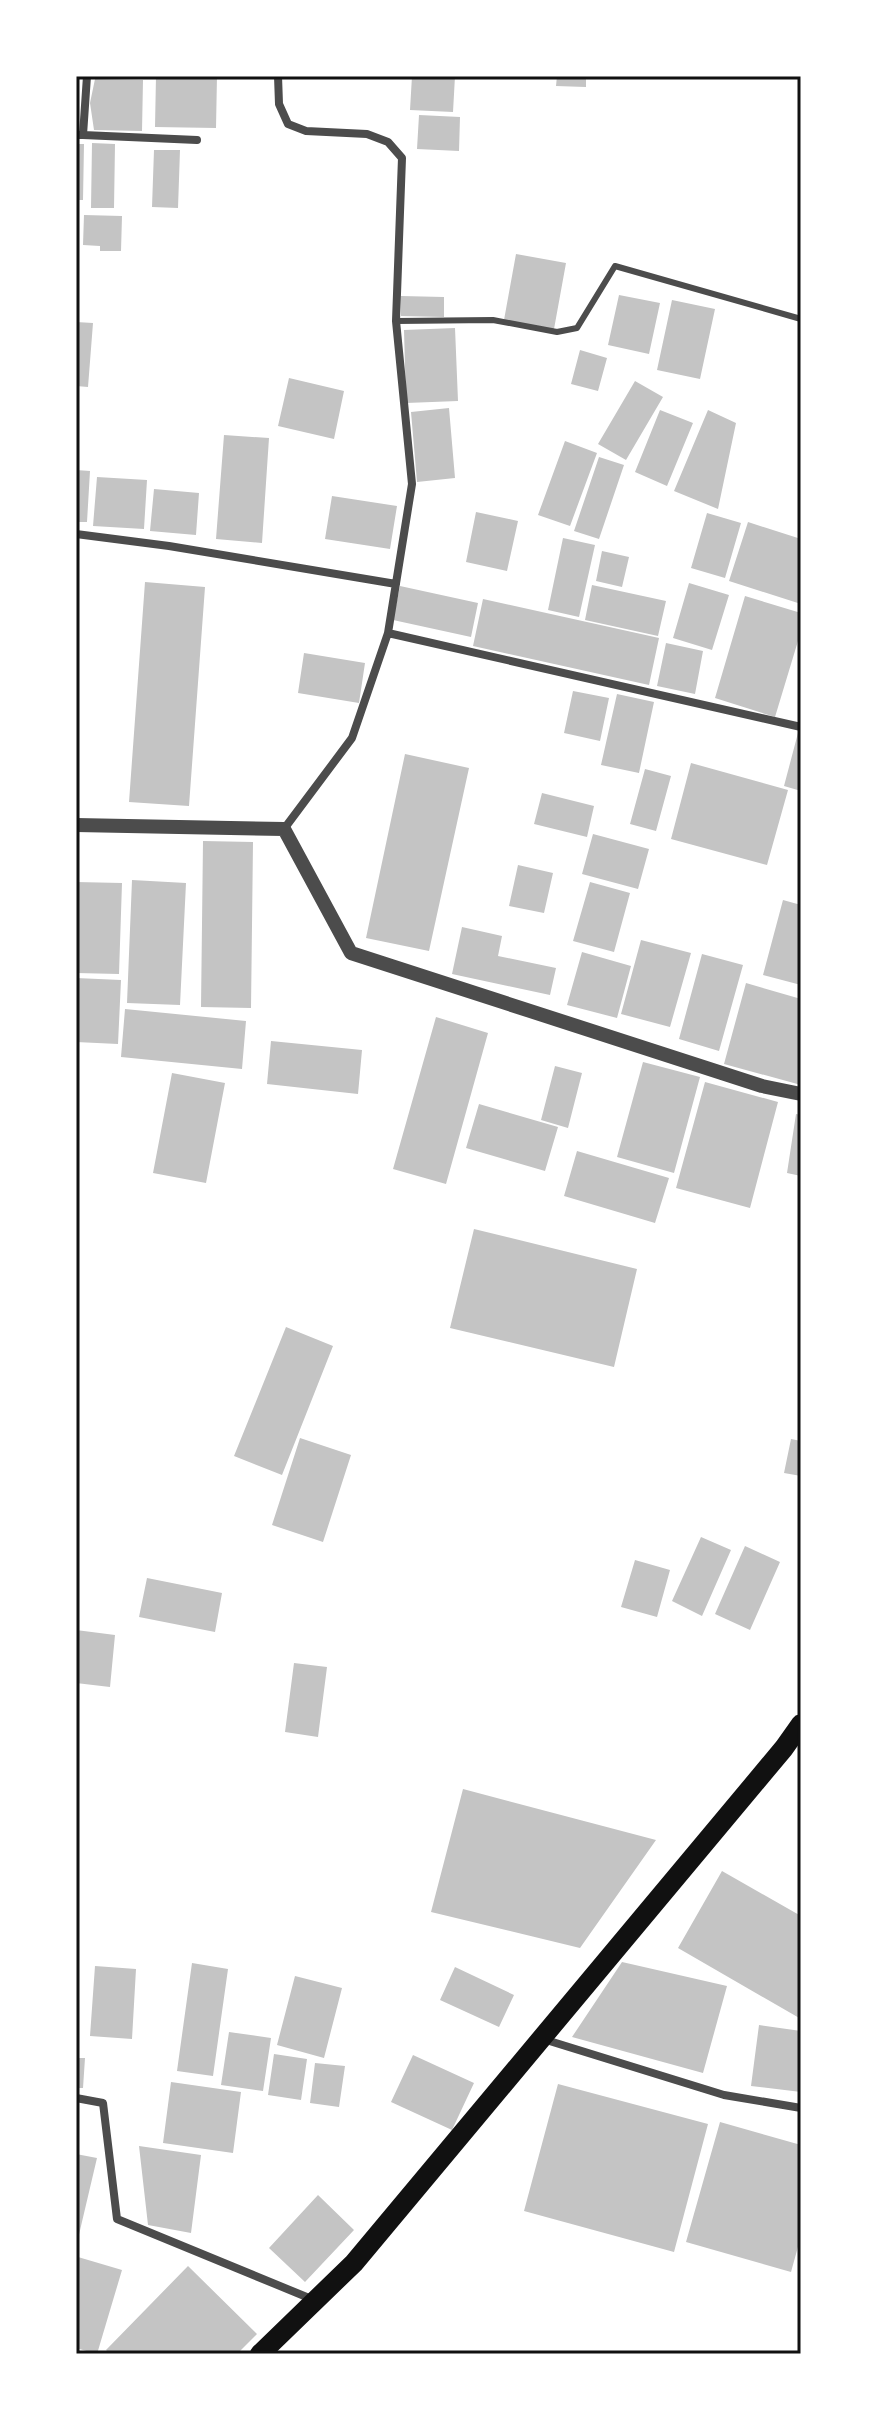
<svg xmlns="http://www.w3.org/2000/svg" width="877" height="2430" font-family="Raleway,sans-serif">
  <rect width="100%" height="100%" fill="#fff"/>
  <path fill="#c4c4c4" d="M 156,76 L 217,76 L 216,128 L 155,127 Z
    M 412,76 L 455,76 L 453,112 L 410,110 Z
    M 557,76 L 586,76 L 586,87 L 556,86 Z
    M 95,79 L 143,80 L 142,131 L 94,130 L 90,103 Z
    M 419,115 L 460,117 L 459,151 L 417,149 Z
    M 92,143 L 115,144 L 114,208 L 91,208 Z
    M 76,144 L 84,144 L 83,200 L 76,200 Z
    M 154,150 L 180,150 L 178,208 L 152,207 Z
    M 84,215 L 122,216 L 121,251 L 100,251 L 100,246 L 83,245 Z
    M 516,254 L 566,263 L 554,329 L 504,320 Z
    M 619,295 L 660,303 L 649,354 L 608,345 Z
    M 401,296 L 444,297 L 444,317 L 401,316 Z
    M 672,300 L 715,309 L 700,379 L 657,370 Z
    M 76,322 L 93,323 L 88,387 L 76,386 Z
    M 455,328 L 458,401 L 406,403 L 404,330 Z
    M 580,350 L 607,358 L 598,391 L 571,384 Z
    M 289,378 L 344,391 L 334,439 L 278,426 Z
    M 635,381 L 663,397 L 626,460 L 598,444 Z
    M 449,408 L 455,478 L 417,482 L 411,412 Z
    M 660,410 L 693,423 L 667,486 L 635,472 Z
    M 708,410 L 736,423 L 718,509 L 674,491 Z
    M 224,435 L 269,438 L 262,543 L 216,539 Z
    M 565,441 L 597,453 L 570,526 L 538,515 Z
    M 599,457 L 624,465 L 599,539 L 574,531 Z
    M 76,470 L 90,471 L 87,522 L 76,522 Z
    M 97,477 L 147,480 L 144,529 L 93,526 Z
    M 154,489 L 199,493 L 196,535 L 150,531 Z
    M 332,496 L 397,506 L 390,549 L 325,539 Z
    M 476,512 L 518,521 L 507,571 L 466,562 Z
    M 707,513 L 741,523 L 725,578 L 691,568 Z
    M 748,522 L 801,539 L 801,604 L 729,581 Z
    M 563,538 L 595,545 L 579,617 L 548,610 Z
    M 602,551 L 629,557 L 622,587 L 596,581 Z
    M 145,582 L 205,587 L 189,806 L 129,802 Z
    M 689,583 L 729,595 L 712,650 L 673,638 Z
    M 592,585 L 666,601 L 658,636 L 585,620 Z
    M 400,586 L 478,603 L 471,637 L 393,620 Z
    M 745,596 L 801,613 L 801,631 L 775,717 L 715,698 Z
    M 483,599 L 659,638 L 649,685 L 473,646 Z
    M 666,643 L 703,651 L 695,694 L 657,686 Z
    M 304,653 L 365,663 L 359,703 L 298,693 Z
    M 573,691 L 609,698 L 600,741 L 564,733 Z
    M 617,694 L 654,702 L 639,773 L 601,765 Z
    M 798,733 L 801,734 L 801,791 L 784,786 Z
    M 405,754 L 469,768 L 429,951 L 366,938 Z
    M 691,763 L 788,790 L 767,865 L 671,839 Z
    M 645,769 L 671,776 L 656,831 L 630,824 Z
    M 542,793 L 594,806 L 587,837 L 534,824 Z
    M 593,834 L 649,849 L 638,889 L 582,874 Z
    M 203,841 L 253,842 L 251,1008 L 201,1007 Z
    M 518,865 L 553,873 L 544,913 L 509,906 Z
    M 132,880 L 186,883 L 180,1005 L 127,1003 Z
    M 76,882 L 122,883 L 119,974 L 76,973 Z
    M 590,882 L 630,893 L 614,952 L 573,941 Z
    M 783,900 L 801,905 L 801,985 L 763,975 Z
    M 462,927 L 502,936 L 498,956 L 556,968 L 550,995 L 452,974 Z
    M 641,940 L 691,953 L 670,1027 L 621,1014 Z
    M 582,952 L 631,966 L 617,1018 L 567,1005 Z
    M 702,954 L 743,965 L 719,1051 L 679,1039 Z
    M 76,978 L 121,980 L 118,1044 L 76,1042 Z
    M 746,983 L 801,999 L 801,1085 L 724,1064 Z
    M 125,1009 L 246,1021 L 242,1069 L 121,1057 Z
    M 436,1017 L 488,1033 L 446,1184 L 393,1169 Z
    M 271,1041 L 362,1050 L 358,1094 L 267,1084 Z
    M 643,1062 L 700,1077 L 674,1173 L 617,1157 Z
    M 555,1066 L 582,1073 L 568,1128 L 541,1120 Z
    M 172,1073 L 225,1083 L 206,1183 L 153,1173 Z
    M 705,1082 L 778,1102 L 750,1208 L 676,1188 Z
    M 479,1104 L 558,1127 L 545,1171 L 466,1148 Z
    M 796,1114 L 801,1115 L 801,1176 L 787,1173 Z
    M 577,1151 L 669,1178 L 655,1223 L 564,1196 Z
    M 474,1229 L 637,1269 L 614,1367 L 450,1328 Z
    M 286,1327 L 333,1346 L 282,1475 L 234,1456 Z
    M 300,1438 L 351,1455 L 323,1542 L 272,1525 Z
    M 791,1439 L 801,1441 L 801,1476 L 784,1473 Z
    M 701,1537 L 731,1550 L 702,1616 L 672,1601 Z
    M 745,1546 L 780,1562 L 750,1630 L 715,1614 Z
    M 635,1560 L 670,1570 L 657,1617 L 621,1607 Z
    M 147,1578 L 222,1593 L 215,1632 L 139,1617 Z
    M 76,1630 L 115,1635 L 110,1687 L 76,1683 Z
    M 294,1663 L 327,1667 L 318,1737 L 285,1732 Z
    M 463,1789 L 656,1840 L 580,1948 L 431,1912 Z
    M 722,1871 L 801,1916 L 801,2019 L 678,1948 Z
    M 622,1962 L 727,1986 L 703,2073 L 572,2037 Z
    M 192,1963 L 228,1969 L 213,2076 L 177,2071 Z
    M 95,1966 L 136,1969 L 132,2039 L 90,2036 Z
    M 455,1967 L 514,1995 L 499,2027 L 440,2000 Z
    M 295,1976 L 342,1988 L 324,2058 L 277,2045 Z
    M 759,2025 L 801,2031 L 801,2092 L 751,2086 Z
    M 229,2032 L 271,2038 L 263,2091 L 221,2085 Z
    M 274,2054 L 307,2059 L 301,2100 L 268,2095 Z
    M 413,2055 L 474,2083 L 452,2130 L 391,2102 Z
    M 76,2058 L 85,2058 L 83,2088 L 76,2088 Z
    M 315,2063 L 345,2066 L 339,2107 L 310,2103 Z
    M 171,2082 L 241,2092 L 233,2153 L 163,2143 Z
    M 558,2084 L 708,2124 L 674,2252 L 524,2211 Z
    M 720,2122 L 801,2145 L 801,2236 L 791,2272 L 686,2242 Z
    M 139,2146 L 201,2155 L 191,2233 L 148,2225 Z
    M 76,2154 L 97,2158 L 77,2243 L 76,2243 Z
    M 318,2195 L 354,2230 L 305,2282 L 269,2248 Z
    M 78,2257 L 122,2270 L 97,2354 L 76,2348 Z
    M 188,2266 L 257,2334 L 237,2354 L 110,2354 L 106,2350 Z"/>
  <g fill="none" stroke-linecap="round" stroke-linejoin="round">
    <path stroke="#4c4c4c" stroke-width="6" d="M 396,321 L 493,320 L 557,332 L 577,328 L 615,266 L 801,319"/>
    <path stroke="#4c4c4c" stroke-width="8" d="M 278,76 L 279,104 L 288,124 L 306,131 L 367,134 L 388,142 L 402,158 L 396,321 L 412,484 L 388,633 L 352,738 L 284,829
      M 76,135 L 83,135 L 87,76
      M 83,135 L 197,140
      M 76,534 L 169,546 L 396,584
      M 388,633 L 801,727
      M 543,2039 L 724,2095 L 801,2108
      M 76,2098 L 103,2103 L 117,2219 L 314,2300"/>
    <path stroke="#4c4c4c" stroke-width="14" d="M 76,825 L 284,829 L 351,953 L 762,1086 L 801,1094"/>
    <path stroke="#111" stroke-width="20" d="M 260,2354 L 354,2263 L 784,1748 L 801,1724"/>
  </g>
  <rect width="877" height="2430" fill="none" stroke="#ffffff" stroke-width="156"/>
  <rect x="78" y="78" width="721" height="2274" fill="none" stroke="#111" stroke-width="3"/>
</svg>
